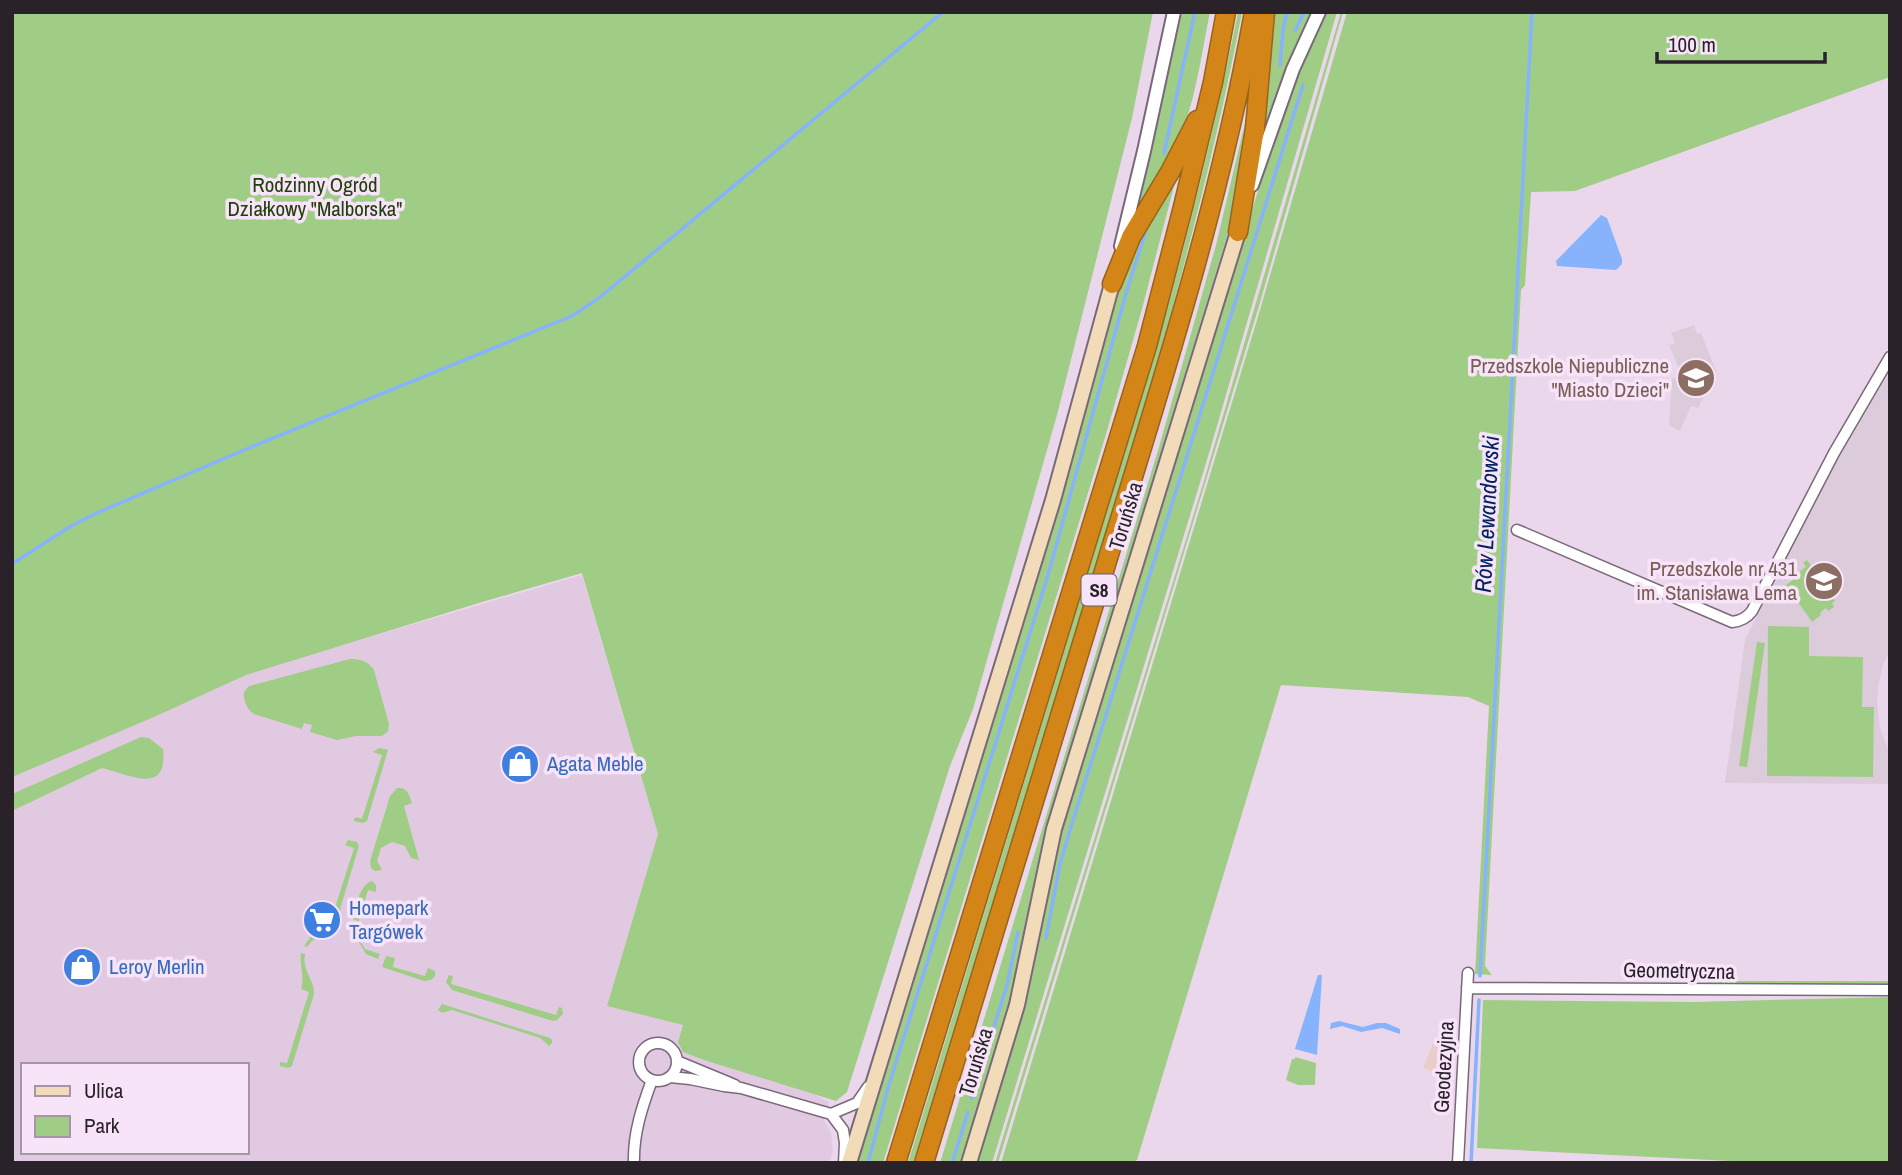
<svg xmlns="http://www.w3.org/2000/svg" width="1902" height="1175" font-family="'Archivo Narrow',sans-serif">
  <rect width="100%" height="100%" fill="#ebd7eb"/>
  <path fill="#e2c9e2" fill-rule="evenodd" d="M 582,575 L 658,834 L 607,1006 L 683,1025 L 829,1102 L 824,1120 L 831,1133 L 833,1151 L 829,1163 L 12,1163 L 12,769 L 117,725 L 282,661 L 363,639 ZM 23,1065 L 247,1065 L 247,1152 L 23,1152 Z"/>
  <path fill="#e8cdcb" d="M 1433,1043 L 1450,1044 L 1449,1070 L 1437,1073 L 1423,1068 Z"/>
  <path fill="#dccbda" d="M 1694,325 L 1697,334 L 1701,333 L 1716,371 L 1698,408 L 1691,406 L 1680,431 L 1669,425 L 1672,378 L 1679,378 L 1683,377 L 1669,345 L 1675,343 L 1671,333 Z
    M 1890,371 L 1890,650 L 1883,665 L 1878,686 L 1877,704 L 1880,728 L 1890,754 L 1890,784 L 1725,783 L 1745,640 L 1820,490 Z"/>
  <path fill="#a0cd86" d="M 12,12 L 1153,12 L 1132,118 L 1057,415 L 973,709 L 950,766 L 847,1092 L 836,1101 L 704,1060 L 683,1052 L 678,1042 L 683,1025 L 607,1006 L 658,834 L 582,573 L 482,602 L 246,675 L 154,717 L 12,777 Z
    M 1182,12 L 1210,12 C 1200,61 1194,116 1169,160 C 1160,176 1149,191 1139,206 Z
    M 1238,12 L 1242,12 C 1220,128 1191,241 1160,354 L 913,1163 L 908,1163 L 1155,353 C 1187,240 1215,127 1238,12 Z
    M 1275,12 L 1311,12 L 1286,68 L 1261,136 L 1265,95 L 1268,94 Z
    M 1326,12 L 1337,12 L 1210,450 L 992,1163 L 978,1163 L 1028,996 L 1052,874 L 1063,829 L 1268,158 L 1296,79 Z
    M 1341,12 L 1343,12 L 1259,306 L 998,1163 L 995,1163 L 1203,484 Z
    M 1347,12 L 1890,12 L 1890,77 L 1575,191 L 1531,192 L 1525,285 L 1521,290 L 1485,966 L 1492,975 L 1475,974 L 1489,706 L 1468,697 L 1281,685 L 1137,1160 L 1132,1163 L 1001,1163 L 1257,320 Z
    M 1253,89 L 1235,204 L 1227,236 L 1046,830 C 1034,873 1029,918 1020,961 C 1004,1030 982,1096 961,1163 L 940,1163 L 1159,447 L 1216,245 Z
    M 1178,171 L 1142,309 L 1107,431 L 883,1163 L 857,1163 L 1123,268 Z
    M 1807,560 L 1835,601 L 1832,603 L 1834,607 L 1828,611 L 1826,608 L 1820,613 L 1821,615 L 1812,622 L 1786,585 L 1798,576 L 1797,573 L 1806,567 L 1803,563 Z
    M 1768,626 L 1809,627 L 1809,656 L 1863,657 L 1862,707 L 1874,707 L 1873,777 L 1767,776 Z
    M 1757,642 L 1765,643 L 1747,767 L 1739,766 Z
    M 350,659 C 361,659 368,661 374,670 L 389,724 L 388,731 L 382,736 L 356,736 L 337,740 L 310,732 L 312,725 L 304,723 L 302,729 L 254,714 C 247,710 243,700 244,692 L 249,686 Z
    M 141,737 L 149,738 L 163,749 C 168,796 130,775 102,768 L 12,811 L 12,794 Z
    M 379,748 L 388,750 L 367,821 L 363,823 L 354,821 L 354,819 L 356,817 L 362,819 L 382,755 L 373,752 Z
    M 397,788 C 408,787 409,795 412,803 L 404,806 L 419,860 L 411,858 L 405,846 L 392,842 L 381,848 L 377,861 L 382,870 L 375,871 L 371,868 L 370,861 L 390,796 Z
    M 348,840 L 357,842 L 359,846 L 335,926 C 328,936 316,934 307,947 L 304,946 L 322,921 L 330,923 L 354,848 L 345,845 Z
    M 372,881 L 376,885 L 376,892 L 368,890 L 355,934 L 363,937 L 361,942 L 365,949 L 380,954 L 378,959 L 366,954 L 354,934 L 358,921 L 353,919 C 357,906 358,886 372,881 Z
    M 301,953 L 305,954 C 302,972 314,978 314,994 L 292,1066 L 288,1068 L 280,1066 L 280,1062 L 287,1063 L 309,992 L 301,989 C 305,977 299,965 301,953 Z
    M 386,956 L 395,958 L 393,967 L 425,976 L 428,968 L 435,971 L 435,976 L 431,980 L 424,981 L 382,967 Z
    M 449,975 L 453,976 L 451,984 L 556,1015 L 559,1007 L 562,1008 L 563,1014 L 557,1020 L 553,1021 L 452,990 L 446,982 Z
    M 1714,981 L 1890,981 L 1890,985 L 1699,985 Z
    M 1890,997 L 1890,1163 L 1769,1163 L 1477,1148 L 1483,1000 L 1693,1002 Z
    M 442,1004 L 550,1038 L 552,1040 L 552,1043 L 549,1046 L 540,1038 L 452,1010 L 442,1013 L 438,1010 Z
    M 1295,1057 L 1316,1063 L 1315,1085 L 1298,1085 L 1286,1080 L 1292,1059 L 1295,1059 Z"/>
  <path fill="#86b3fb" d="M 1601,215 L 1607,218 L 1622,259 L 1622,264 L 1616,270 L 1557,266 L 1556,261 Z
    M 1318,975 L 1322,975 L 1317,1055 L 1295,1049 Z
    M 1339,1021 L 1363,1027 L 1377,1023 L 1386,1023 L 1400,1029 L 1400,1034 L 1382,1028 L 1361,1032 L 1342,1026 L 1330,1029 L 1331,1023 Z"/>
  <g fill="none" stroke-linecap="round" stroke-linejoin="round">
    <path stroke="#86b3fb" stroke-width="3.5" d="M 1295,31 L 1304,12
      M 1280,65 L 1283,30 L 1287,12
      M 1164,153 L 1195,12
      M 12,564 L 71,526 L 99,512 L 251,447 L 572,316 L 599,298 L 943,12
      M 1046,938 L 1060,864 L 1071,827 L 1303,85
      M 1480,976 L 1532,12
      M 972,1098 L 1007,985 L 1018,932
      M 868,1163 L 888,1088 L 1048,575 L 1127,290 L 1145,234
      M 952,1163 L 968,1112
      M 1471,1163 L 1479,1000"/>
    <defs>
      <path id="minor" d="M 1517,530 L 1732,622 C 1741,621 1747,618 1752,611 L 1834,453 L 1890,357
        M 1467,988 L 1890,990
        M639 1062a19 19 0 1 1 38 0a19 19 0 1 1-38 0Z
        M 677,1061 L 735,1085
        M 670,1077 L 690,1079 L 724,1086 L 741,1088 L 831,1114 L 843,1130 L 845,1143 L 844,1163
        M 831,1114 L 857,1103 L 868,1087
        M 634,1163 C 633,1134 642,1107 652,1080
        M 1458,1163 L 1468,973"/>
      <path id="tertiary" d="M 1252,185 L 1293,69 L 1319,12
        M 1121,246 L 1144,151 L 1174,12"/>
      <path id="secondary" d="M 849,1163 L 1053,500 L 1112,284
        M 969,1163 L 1017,1005 L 1054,829 L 1238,232"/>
      <path id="motorway" d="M 1238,232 L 1255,129 L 1265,12
        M 1112,284 L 1131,237 L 1170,172 L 1197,120
        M 896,1163 L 1147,346 L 1183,207 L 1213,82 L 1226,12
        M 924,1163 C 985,961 1047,760 1108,558 C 1163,379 1221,198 1254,12"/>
    </defs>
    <use href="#minor" stroke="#796879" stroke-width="13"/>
    <use href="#tertiary" stroke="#796879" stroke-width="16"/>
    <use href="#secondary" stroke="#796879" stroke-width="18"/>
    <use href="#motorway" stroke="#98631d" stroke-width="21"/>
    <use href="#minor" stroke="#fff" stroke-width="10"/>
    <use href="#tertiary" stroke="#fff" stroke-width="12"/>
    <use href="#secondary" stroke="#f2dbb9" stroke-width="14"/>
    <use href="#motorway" stroke="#d38617" stroke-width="18"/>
  </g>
  <defs>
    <symbol id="school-disc" viewBox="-11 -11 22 22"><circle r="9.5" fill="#8d6e63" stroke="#f8e4f8"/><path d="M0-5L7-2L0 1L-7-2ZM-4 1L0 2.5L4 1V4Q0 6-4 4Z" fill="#fff"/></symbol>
    <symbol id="shop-disc" viewBox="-11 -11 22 22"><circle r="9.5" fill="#3f7fe0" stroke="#f8e4f8"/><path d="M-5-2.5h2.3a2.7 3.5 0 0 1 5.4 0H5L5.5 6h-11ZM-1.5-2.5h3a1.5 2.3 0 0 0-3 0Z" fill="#fff"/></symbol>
    <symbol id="supermarket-disc" viewBox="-11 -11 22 22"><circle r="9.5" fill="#3f7fe0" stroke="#f8e4f8"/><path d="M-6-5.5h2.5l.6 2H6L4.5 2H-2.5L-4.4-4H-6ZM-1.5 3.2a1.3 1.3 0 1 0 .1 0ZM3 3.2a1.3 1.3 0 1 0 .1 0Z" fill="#fff"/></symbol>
  </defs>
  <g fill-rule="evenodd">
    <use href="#school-disc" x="1674" y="356" width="44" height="44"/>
    <use href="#school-disc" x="1802" y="559" width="44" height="44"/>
    <use href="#shop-disc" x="498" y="742" width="44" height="44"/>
    <use href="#supermarket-disc" x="300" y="898" width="44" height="44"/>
    <use href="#shop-disc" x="60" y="945" width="44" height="44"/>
  </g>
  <g text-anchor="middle" stroke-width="7" stroke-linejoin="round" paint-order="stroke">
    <rect fill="#f8e4f8" stroke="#675c67" stroke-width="2" x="1081.5" y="574.5" width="35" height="31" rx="5"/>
    <g font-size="19" font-weight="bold" fill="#292229">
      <text x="1099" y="597">S8</text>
    </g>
    <g font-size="21" fill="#213f09" stroke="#f8e4f8">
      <text x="315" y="192">Rodzinny Ogród<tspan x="315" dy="24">Działkowy "Malborska"</tspan></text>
    </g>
    <g font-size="21" fill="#785e54" stroke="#f8e4f8" text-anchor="end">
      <text x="1669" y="373">Przedszkole Niepubliczne<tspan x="1669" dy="24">"Miasto Dzieci"</tspan></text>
      <text x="1797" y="576">Przedszkole nr 431<tspan x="1797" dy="24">im. Stanisława Lema</tspan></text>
    </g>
    <g font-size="21" fill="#292229" stroke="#f8e4f8">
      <text transform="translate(1126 516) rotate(-73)" y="7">Toruńska</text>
      <text transform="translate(1679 971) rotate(1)" y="7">Geometryczna</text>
      <text transform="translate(976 1062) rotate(-73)" y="7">Toruńska</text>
      <text transform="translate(1444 1067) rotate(-87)" y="7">Geodezyjna</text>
    </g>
    <g font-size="21" fill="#366cbe" stroke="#f8e4f8" text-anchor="start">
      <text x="547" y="771">Agata Meble</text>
      <text x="349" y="915">Homepark<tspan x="349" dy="24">Targówek</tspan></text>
      <text x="109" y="974">Leroy Merlin</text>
    </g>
    <g font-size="23" font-style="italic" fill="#002360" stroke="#f8e4f8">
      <text transform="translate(1487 514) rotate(-87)" y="8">Rów Lewandowski</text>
    </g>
  </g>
  <rect width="1902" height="1175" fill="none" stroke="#292229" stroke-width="28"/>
  <rect x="21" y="1063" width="228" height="91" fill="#f8e4f8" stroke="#a596a5" stroke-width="2"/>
  <rect x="35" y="1086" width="35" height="10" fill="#f2dbb9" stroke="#a596a5" stroke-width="2"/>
  <text x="84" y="1098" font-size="21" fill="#292229">Ulica</text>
  <rect x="35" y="1116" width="35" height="21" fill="#a0cd86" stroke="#a596a5" stroke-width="2"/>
  <text x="84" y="1133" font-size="21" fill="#292229">Park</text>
  <path d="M1657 52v10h168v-10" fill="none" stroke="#292229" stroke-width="3.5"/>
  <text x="1668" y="52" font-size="21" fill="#292229" stroke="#f8e4f8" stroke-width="5" paint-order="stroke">100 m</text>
</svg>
